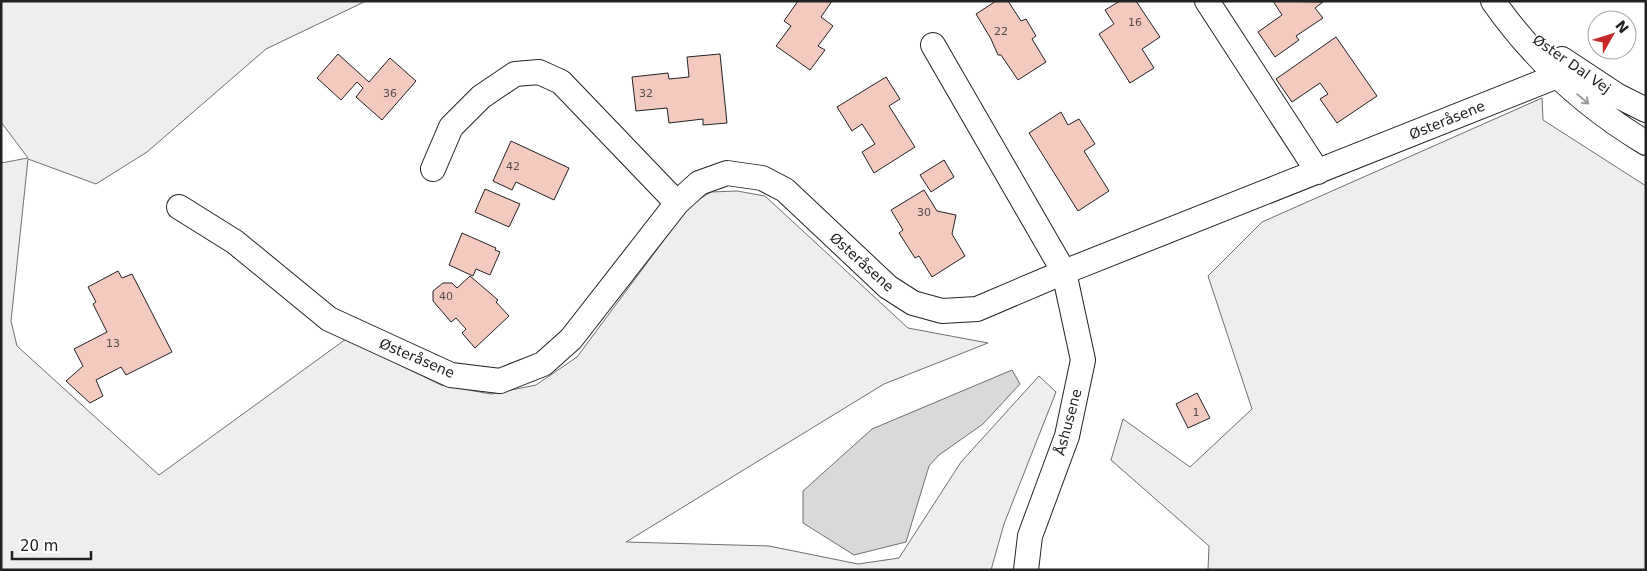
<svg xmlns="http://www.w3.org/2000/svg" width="1647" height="571" font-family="'DejaVu Sans',sans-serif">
  <rect width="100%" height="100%" fill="#fff"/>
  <path fill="#eee" stroke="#6f6f6f" d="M 1,1 L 366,1 L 266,49 L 147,152 L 96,184 L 28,159 L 11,321 L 17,346 L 159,475 L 346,339 L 441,385 L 491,394 L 536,385 L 577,357 L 690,205 L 711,192 L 737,191 L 765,196 L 908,328 L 988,343 L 884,384 L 626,542 L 769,546 L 858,564 L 899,558 L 961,462 L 1039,376 L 1056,392 L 1004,524 L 991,570 L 1,570 L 1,163 L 28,158 L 1,122 Z
    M 1542,98 L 1543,120 L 1646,186 L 1646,570 L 1208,570 L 1209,546 L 1111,460 L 1123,419 L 1190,467 L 1252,409 L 1208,276 L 1262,222 Z"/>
  <path fill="#d9d9d9" stroke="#6f6f6f" d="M 1012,370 L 1020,384 L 983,424 L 939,455 L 929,466 L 906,542 L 854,555 L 803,523 L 803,491 L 872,429 Z"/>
  <path fill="#f3c9c0" stroke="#222" d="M 798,1 L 832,1 L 821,17 L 833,26 L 818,46 L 825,50 L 810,70 L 776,46 L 791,26 L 784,21 Z
    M 996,1 L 1008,1 L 1021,21 L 1026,19 L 1036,36 L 1032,39 L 1046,62 L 1018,80 L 1001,55 L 998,55 L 991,39 L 976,14 Z
    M 1120,1 L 1136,1 L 1160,37 L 1142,49 L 1154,68 L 1130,83 L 1099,34 L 1114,24 L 1105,10 Z
    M 1273,1 L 1323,2 L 1315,8 L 1323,18 L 1296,36 L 1299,40 L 1275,57 L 1258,32 L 1282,15 Z
    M 1336,37 L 1377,96 L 1337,123 L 1320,99 L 1328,94 L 1320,83 L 1292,102 L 1276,79 Z
    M 338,54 L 369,82 L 390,58 L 416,81 L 382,120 L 356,97 L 363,88 L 357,82 L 341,100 L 317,78 Z
    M 720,54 L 727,123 L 703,125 L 703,119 L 669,123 L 667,108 L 636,111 L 632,77 L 668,73 L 669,79 L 689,77 L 687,57 Z
    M 886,77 L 900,99 L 889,106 L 915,147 L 874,173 L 862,152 L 875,144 L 862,124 L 852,131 L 837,107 Z
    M 1061,112 L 1068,125 L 1079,119 L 1095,144 L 1084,151 L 1109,191 L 1078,211 L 1029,133 Z
    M 511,141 L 569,168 L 554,200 L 516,182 L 512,190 L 493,181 Z
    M 944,160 L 954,177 L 931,192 L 920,175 Z
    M 485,189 L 520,204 L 509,227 L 475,212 Z
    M 924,190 L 937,211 L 956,215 L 952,234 L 965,256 L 932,277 L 919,256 L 915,258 L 899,233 L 903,230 L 891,210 Z
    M 462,233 L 496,248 L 495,250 L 500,252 L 490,275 L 476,269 L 473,276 L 449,265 Z
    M 118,271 L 122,278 L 132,274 L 172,352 L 126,375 L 121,367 L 96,380 L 103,396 L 90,403 L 66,381 L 83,366 L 74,349 L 107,332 L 93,304 L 96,302 L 88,287 Z
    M 470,276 L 498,300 L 496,302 L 509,316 L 475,348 L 462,333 L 466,329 L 456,318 L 451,322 L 433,301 L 433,291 L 443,283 L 452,283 L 457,288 Z
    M 1197,393 L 1210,418 L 1188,428 L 1176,404 Z"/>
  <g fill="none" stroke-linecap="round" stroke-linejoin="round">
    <defs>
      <path id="minor" d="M 1207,1 L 1318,172
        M 1493,1 C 1533,58 1586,107 1646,143
        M 933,45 L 1064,272 L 1083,360 L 1067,436 L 1030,536 L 1026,570
        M 1562,59 L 1618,96 L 1646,110
        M 433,169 L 451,127 L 481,97 L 515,74 L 539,72 L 561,82 L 677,203
        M 179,207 L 235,242 L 329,319 L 451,375 L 500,381 L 543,364 L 571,339 L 677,203 L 699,183 L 727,173 L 762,178 L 785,190 L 888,287 L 913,303 L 942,311 L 977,309 L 1064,272 L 1575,69"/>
    </defs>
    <use href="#minor" stroke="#222" stroke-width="26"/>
    <use href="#minor" stroke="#fff" stroke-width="24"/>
  </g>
  <defs><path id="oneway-shaft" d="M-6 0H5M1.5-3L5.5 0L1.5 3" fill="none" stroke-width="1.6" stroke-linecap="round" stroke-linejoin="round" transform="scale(1.25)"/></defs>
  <use stroke="#9c9c9c" href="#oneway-shaft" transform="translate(1583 99) rotate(40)"/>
  <g text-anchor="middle" stroke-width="4" stroke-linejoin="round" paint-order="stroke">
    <g font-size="11" fill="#564c4a">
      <text x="1135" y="26">16</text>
      <text x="1001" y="35">22</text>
      <text x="390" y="97">36</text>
      <text x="646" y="97">32</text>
      <text x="513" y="170">42</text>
      <text x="924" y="216">30</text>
      <text x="446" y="300">40</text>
      <text x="113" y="347">13</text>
      <text x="1196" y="416">1</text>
    </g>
    <g font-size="14" fill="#222" stroke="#fff">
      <text transform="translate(1572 64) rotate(35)" y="5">Øster Dal Vej</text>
      <text transform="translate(1447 120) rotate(-22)" y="5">Østeråsene</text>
      <text transform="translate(862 262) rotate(42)" y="5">Østeråsene</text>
      <text transform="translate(417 358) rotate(23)" y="5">Østeråsene</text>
      <text transform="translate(1068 422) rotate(-75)" y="5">Åshusene</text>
    </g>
  </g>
  <rect width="1647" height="571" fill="none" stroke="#222222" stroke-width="5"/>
  <g transform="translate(1612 35) rotate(51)"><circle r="24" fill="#ffffff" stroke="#a7a7a7"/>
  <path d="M0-4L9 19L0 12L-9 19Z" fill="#c62828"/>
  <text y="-8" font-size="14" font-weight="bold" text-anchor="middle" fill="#222222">N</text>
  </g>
  <path d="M12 551v8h79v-8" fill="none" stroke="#222222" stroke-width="2.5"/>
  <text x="20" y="551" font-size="15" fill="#222222" stroke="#ffffff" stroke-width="4" paint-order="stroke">20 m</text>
</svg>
